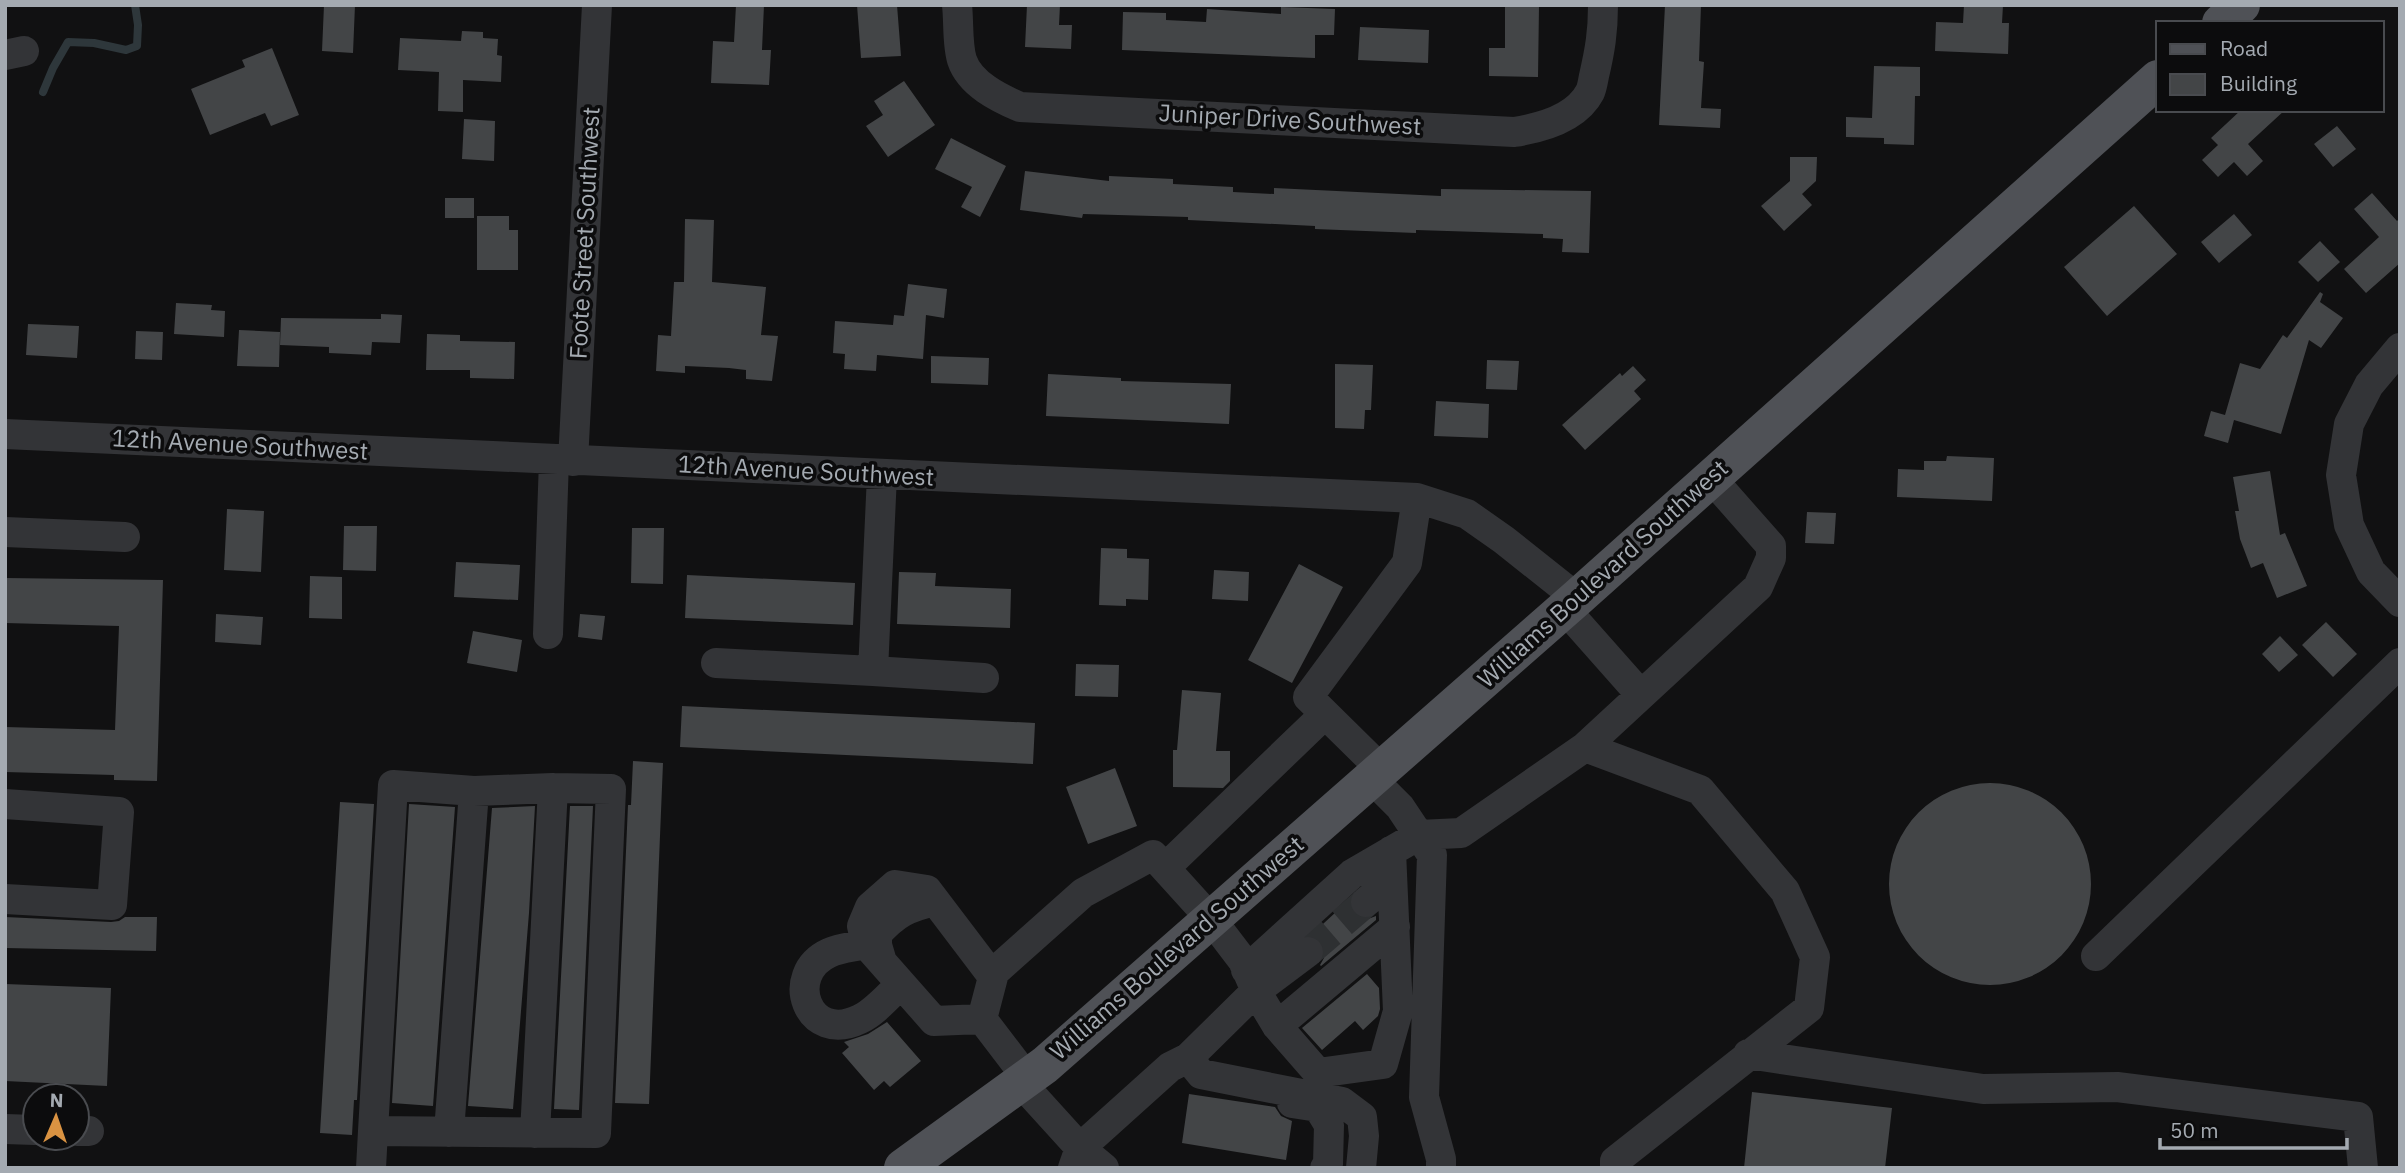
<svg xmlns="http://www.w3.org/2000/svg" width="2405" height="1173" font-family="'IBM Plex Sans',sans-serif">
  <rect width="100%" height="100%" fill="#111112"/>
  <g fill="none" stroke-linecap="round" stroke-linejoin="round">
    <path stroke="#2e373b" stroke-width="8" d="M 43,92 L 53,68 L 68,42 L 94,43 L 126,50 L 137,46 L 138,25 L 135,5"/>
  </g>
  <path fill="#434547" d="M 324,5 L 355,5 L 353,53 L 322,51 Z
    M 736,5 L 764,5 L 762,50 L 771,50 L 769,85 L 711,83 L 713,41 L 734,42 Z
    M 857,5 L 897,5 L 901,56 L 861,58 Z
    M 1027,5 L 1060,5 L 1059,25 L 1072,25 L 1071,49 L 1025,47 Z
    M 1665,5 L 1701,5 L 1699,61 L 1704,62 L 1701,108 L 1721,109 L 1720,128 L 1659,125 Z
    M 1964,5 L 2003,5 L 2002,23 L 2009,23 L 2008,54 L 1935,51 L 1936,22 L 1963,23 Z
    M 1505,6 L 1539,6 L 1538,77 L 1489,76 L 1489,48 L 1505,48 Z
    M 1281,7 L 1335,9 L 1334,35 L 1315,35 L 1315,58 L 1122,50 L 1123,12 L 1166,13 L 1166,20 L 1206,22 L 1207,9 L 1281,14 Z
    M 1360,27 L 1429,30 L 1428,63 L 1358,60 Z
    M 462,31 L 483,32 L 483,38 L 498,39 L 497,55 L 502,56 L 501,82 L 463,80 L 463,112 L 438,111 L 439,72 L 398,70 L 400,38 L 461,41 Z
    M 272,48 L 299,115 L 271,126 L 265,113 L 210,135 L 191,89 L 245,67 L 242,60 Z
    M 1874,66 L 1920,67 L 1920,96 L 1915,96 L 1914,145 L 1884,144 L 1884,138 L 1846,137 L 1846,117 L 1872,118 Z
    M 904,81 L 935,125 L 888,157 L 866,126 L 883,115 L 874,101 Z
    M 2241,110 L 2285,110 L 2248,144 L 2263,161 L 2247,176 L 2234,162 L 2218,177 L 2202,160 L 2218,145 L 2211,138 Z
    M 464,119 L 495,121 L 494,161 L 462,159 Z
    M 2337,126 L 2356,149 L 2333,167 L 2314,144 Z
    M 951,138 L 1006,166 L 980,217 L 961,207 L 972,187 L 935,169 Z
    M 1790,157 L 1817,157 L 1816,181 L 1802,194 L 1812,205 L 1784,231 L 1761,206 L 1790,181 Z
    M 1025,171 L 1109,181 L 1109,176 L 1173,179 L 1173,184 L 1233,187 L 1233,192 L 1274,194 L 1274,188 L 1441,196 L 1441,189 L 1591,191 L 1589,253 L 1562,252 L 1563,239 L 1543,238 L 1543,234 L 1416,230 L 1416,233 L 1315,229 L 1315,226 L 1188,220 L 1188,217 L 1083,214 L 1082,218 L 1020,210 Z
    M 2372,193 L 2397,221 L 2400,218 L 2400,263 L 2366,293 L 2344,269 L 2379,237 L 2354,209 Z
    M 445,198 L 474,198 L 474,218 L 445,218 Z
    M 2134,206 L 2177,254 L 2107,316 L 2064,267 Z
    M 2234,214 L 2252,235 L 2219,263 L 2201,242 Z
    M 477,216 L 509,216 L 509,230 L 518,230 L 518,270 L 477,270 Z
    M 685,219 L 714,220 L 712,282 L 766,287 L 761,335 L 778,336 L 772,381 L 746,379 L 746,370 L 729,368 L 685,366 L 685,373 L 656,371 L 658,335 L 671,336 L 674,282 L 684,282 Z
    M 2320,241 L 2340,262 L 2318,282 L 2298,262 Z
    M 908,284 L 947,289 L 944,318 L 926,315 L 923,359 L 877,355 L 876,371 L 844,369 L 845,354 L 833,353 L 835,321 L 893,325 L 894,315 L 904,316 Z
    M 2320,292 L 2323,294 L 2320,302 L 2343,318 L 2321,348 L 2309,340 L 2281,434 L 2234,420 L 2228,443 L 2204,436 L 2211,411 L 2225,415 L 2240,363 L 2260,369 L 2283,335 L 2287,338 Z
    M 176,303 L 212,305 L 211,310 L 225,311 L 224,337 L 174,334 Z
    M 381,314 L 402,315 L 400,343 L 372,342 L 371,355 L 329,353 L 329,347 L 280,345 L 281,318 L 381,319 Z
    M 28,324 L 79,326 L 77,358 L 26,355 Z
    M 239,330 L 280,332 L 279,367 L 237,366 Z
    M 136,331 L 163,332 L 162,360 L 135,359 Z
    M 427,334 L 460,335 L 460,341 L 515,342 L 514,379 L 470,378 L 470,370 L 426,370 Z
    M 931,356 L 989,358 L 988,385 L 931,383 Z
    M 1487,360 L 1519,361 L 1517,390 L 1486,389 Z
    M 1335,364 L 1373,365 L 1371,410 L 1365,410 L 1364,429 L 1335,428 Z
    M 1633,366 L 1646,380 L 1634,391 L 1641,399 L 1585,450 L 1562,425 L 1620,373 L 1622,376 Z
    M 1048,374 L 1121,378 L 1121,381 L 1231,384 L 1229,424 L 1046,416 Z
    M 1436,401 L 1489,404 L 1488,438 L 1434,436 Z
    M 1947,456 L 1994,458 L 1992,501 L 1897,497 L 1898,469 L 1924,470 L 1924,461 L 1946,461 Z
    M 2270,471 L 2280,535 L 2285,533 L 2307,586 L 2277,598 L 2263,563 L 2251,568 L 2240,539 L 2235,511 L 2239,511 L 2233,477 Z
    M 227,509 L 264,511 L 261,572 L 224,570 Z
    M 1807,512 L 1836,513 L 1834,544 L 1805,543 Z
    M 344,526 L 377,526 L 376,571 L 343,570 Z
    M 632,528 L 664,528 L 663,584 L 631,583 Z
    M 1101,548 L 1127,549 L 1127,558 L 1149,559 L 1148,600 L 1126,599 L 1126,606 L 1099,605 Z
    M 456,562 L 520,565 L 518,600 L 454,597 Z
    M 1299,564 L 1343,587 L 1292,683 L 1248,660 Z
    M 1214,570 L 1249,572 L 1248,601 L 1212,599 Z
    M 899,572 L 936,573 L 935,586 L 1011,589 L 1010,628 L 897,624 Z
    M 687,575 L 855,583 L 853,625 L 685,618 Z
    M 310,576 L 342,577 L 342,619 L 309,618 Z
    M 5,578 L 163,580 L 157,781 L 114,780 L 114,775 L 5,772 L 5,727 L 115,730 L 119,626 L 5,623 Z
    M 216,614 L 263,617 L 261,645 L 215,642 Z
    M 580,614 L 605,616 L 602,640 L 578,637 Z
    M 2326,622 L 2357,654 L 2333,677 L 2302,645 Z
    M 473,631 L 522,640 L 517,672 L 467,663 Z
    M 2280,636 L 2298,655 L 2279,672 L 2262,654 Z
    M 1076,664 L 1119,665 L 1118,697 L 1075,696 Z
    M 1182,690 L 1221,693 L 1216,751 L 1230,751 L 1230,781 L 1223,788 L 1173,787 L 1173,750 L 1177,750 Z
    M 682,706 L 1035,723 L 1033,764 L 680,747 Z
    M 633,761 L 663,763 L 649,1104 L 615,1103 L 628,805 L 631,805 Z
    M 1115,768 L 1137,826 L 1088,844 L 1066,787 Z
    M1889 884a101 101 0 1 1 202 0a101 101 0 1 1-202 0Z
    M 340,802 L 374,804 L 357,1100 L 354,1100 L 352,1135 L 320,1133 Z
    M 409,804 L 455,807 L 433,1106 L 392,1103 Z
    M 535,806 L 529,913 L 513,1109 L 468,1106 L 492,808 Z
    M 570,806 L 593,806 L 579,1110 L 554,1109 Z
    M 1349,900 L 1349,906 L 1353,914 L 1361,919 L 1368,919 L 1376,916 L 1376,920 L 1321,966 L 1320,965 L 1324,958 L 1325,949 L 1322,941 L 1311,935 Z
    M 5,917 L 111,922 L 119,921 L 125,917 L 157,917 L 156,951 L 5,948 Z
    M 1367,974 L 1379,988 L 1380,1009 L 1378,1016 L 1363,1030 L 1355,1021 L 1322,1050 L 1302,1028 Z
    M 5,984 L 111,988 L 107,1086 L 5,1081 Z
    M 887,1022 L 921,1061 L 890,1087 L 884,1081 L 874,1090 L 842,1053 L 849,1047 L 844,1042 L 868,1034 Z
    M 1752,1092 L 1892,1108 L 1885,1168 L 1744,1168 Z
    M 1189,1094 L 1275,1107 L 1281,1116 L 1292,1121 L 1286,1160 L 1182,1143 Z"/>
  <g fill="none" stroke-linecap="round" stroke-linejoin="round">
    <path stroke="#2e3032" stroke-width="30" stroke-dasharray="30 15" stroke-linecap="butt" d="M 1308,952 L 1366,902"/>
    <path stroke="#333437" stroke-width="30" d="M 957,5 C 959,22 957,44 962,60 C 970,84 999,98 1020,107 L 1514,132 C 1540,128 1576,119 1590,92 C 1592,88 1593,81 1594,76 C 1600,50 1603,32 1603,5
      M 5,55 L 24,51
      M 2400,348 L 2369,385 L 2349,424 L 2341,475 L 2349,525 L 2371,572 L 2400,602
      M 5,434 L 1417,498 L 1467,514 L 1504,540 L 1577,598
      M 573,461 L 597,5
      M 5,532 L 125,537
      M 1564,608 L 1641,695
      M 548,634 L 554,460
      M 716,663 L 873,671 L 882,475
      M 873,671 L 984,678
      M 1585,747 L 1700,790 L 1785,891 L 1815,957 L 1809,1008 L 1615,1161 L 1615,1168
      M 1381,769 L 1308,697 L 1407,563 L 1417,498
      M 1371,778 L 1400,807 L 1432,855 L 1424,1097 L 1441,1159 L 1441,1168
      M 5,804 L 119,812 L 112,905 L 5,899
      M 1165,868 L 1325,714
      M 895,885 L 927,890 L 993,977 L 982,1019 L 934,1021 L 866,944 L 862,926 L 870,907 Z
      M 1366,902 L 1392,880
      M 866,944 C 854,947 840,948 829,953 C 783,974 807,1045 860,1019 C 875,1012 889,995 901,984
      M 1308,952 L 1256,991 L 1277,1026 L 1318,1073 L 1383,1064 L 1398,1011 L 1391,851
      M 2096,956 L 2400,663
      M 882,962 L 877,945 L 877,934 C 896,913 908,907 935,901
      M 1246,970 L 1352,874 L 1419,835 L 1461,833 L 1585,747 L 1758,587 L 1771,558 L 1771,546 L 1711,478
      M 991,975 L 1083,893 L 1153,855 L 1211,919 L 1243,961 L 1256,991 L 1188,1058 L 1170,1067 L 1080,1148 L 1073,1168
      M 982,1019 L 1027,1078
      M 1277,1026 L 1395,927
      M 1748,1054 L 1983,1089 L 2117,1087 L 2358,1117 L 2363,1168
      M 1188,1058 L 1201,1074 L 1342,1102 L 1362,1117 L 1364,1136 L 1361,1168
      M 1021,1083 L 1080,1148 L 1104,1168
      M 1292,1103 L 1318,1107 L 1329,1125 L 1328,1164 L 1325,1168
      M 5,1129 L 35,1130
      M 77,1131 L 89,1131
      M 449,1132 L 474,791
      M 535,1133 L 553,788
      M 371,1168 L 373,1131 L 393,785 L 474,791 L 553,788 L 611,789 L 596,1133 L 373,1131"/>
    <path stroke="#4f5156" stroke-width="38" d="M 2221,23 L 2241,5
      M 903,1168 L 1045,1065 L 1577,598 L 2158,79"/>
  </g>
  <g text-anchor="middle" stroke-width="7" stroke-linejoin="round" paint-order="stroke">
    <g font-size="24" fill="#a4aab1" stroke="#0c0c0d">
      <text transform="translate(1290 120) rotate(3)" y="8">Juniper Drive Southwest</text>
      <text transform="translate(585 233) rotate(-87)" y="8">Foote Street Southwest</text>
      <text transform="translate(240 445) rotate(3)" y="8">12th Avenue Southwest</text>
      <text transform="translate(806 471) rotate(3)" y="8">12th Avenue Southwest</text>
      <text transform="translate(1603 574) rotate(-42)" y="8">Williams Boulevard Southwest</text>
      <text transform="translate(1177 948) rotate(-41)" y="8">Williams Boulevard Southwest</text>
    </g>
  </g>
  <rect width="2405" height="1173" fill="none" stroke="#a4aab1" stroke-width="14"/>
  <rect x="2156" y="21" width="228" height="91" fill="#0c0c0d" stroke="#494b4f" stroke-width="2"/>
  <rect x="2170" y="44" width="35" height="10" fill="#4f5156" stroke="#494b4f" stroke-width="2"/>
  <text x="2220" y="56" font-size="21" fill="#a4aab1">Road</text>
  <rect x="2170" y="74" width="35" height="21" fill="#434547" stroke="#494b4f" stroke-width="2"/>
  <text x="2220" y="91" font-size="21" fill="#a4aab1">Building</text>
  <g transform="translate(56 1117) rotate(2)"><circle r="33" fill="#0c0c0d" stroke="#494b4f" stroke-width="2"/>
  <path d="M0-5L12 26L0 18L-12 26Z" fill="#da9342"/>
  <text y="-10" font-size="19" font-weight="bold" text-anchor="middle" fill="#a4aab1">N</text>
  </g>
  <path d="M2160 1138v10h187v-10" fill="none" stroke="#a4aab1" stroke-width="3.5"/>
  <text x="2170" y="1138" font-size="21" fill="#a4aab1" stroke="#0c0c0d" stroke-width="5" paint-order="stroke">50 m</text>
</svg>
